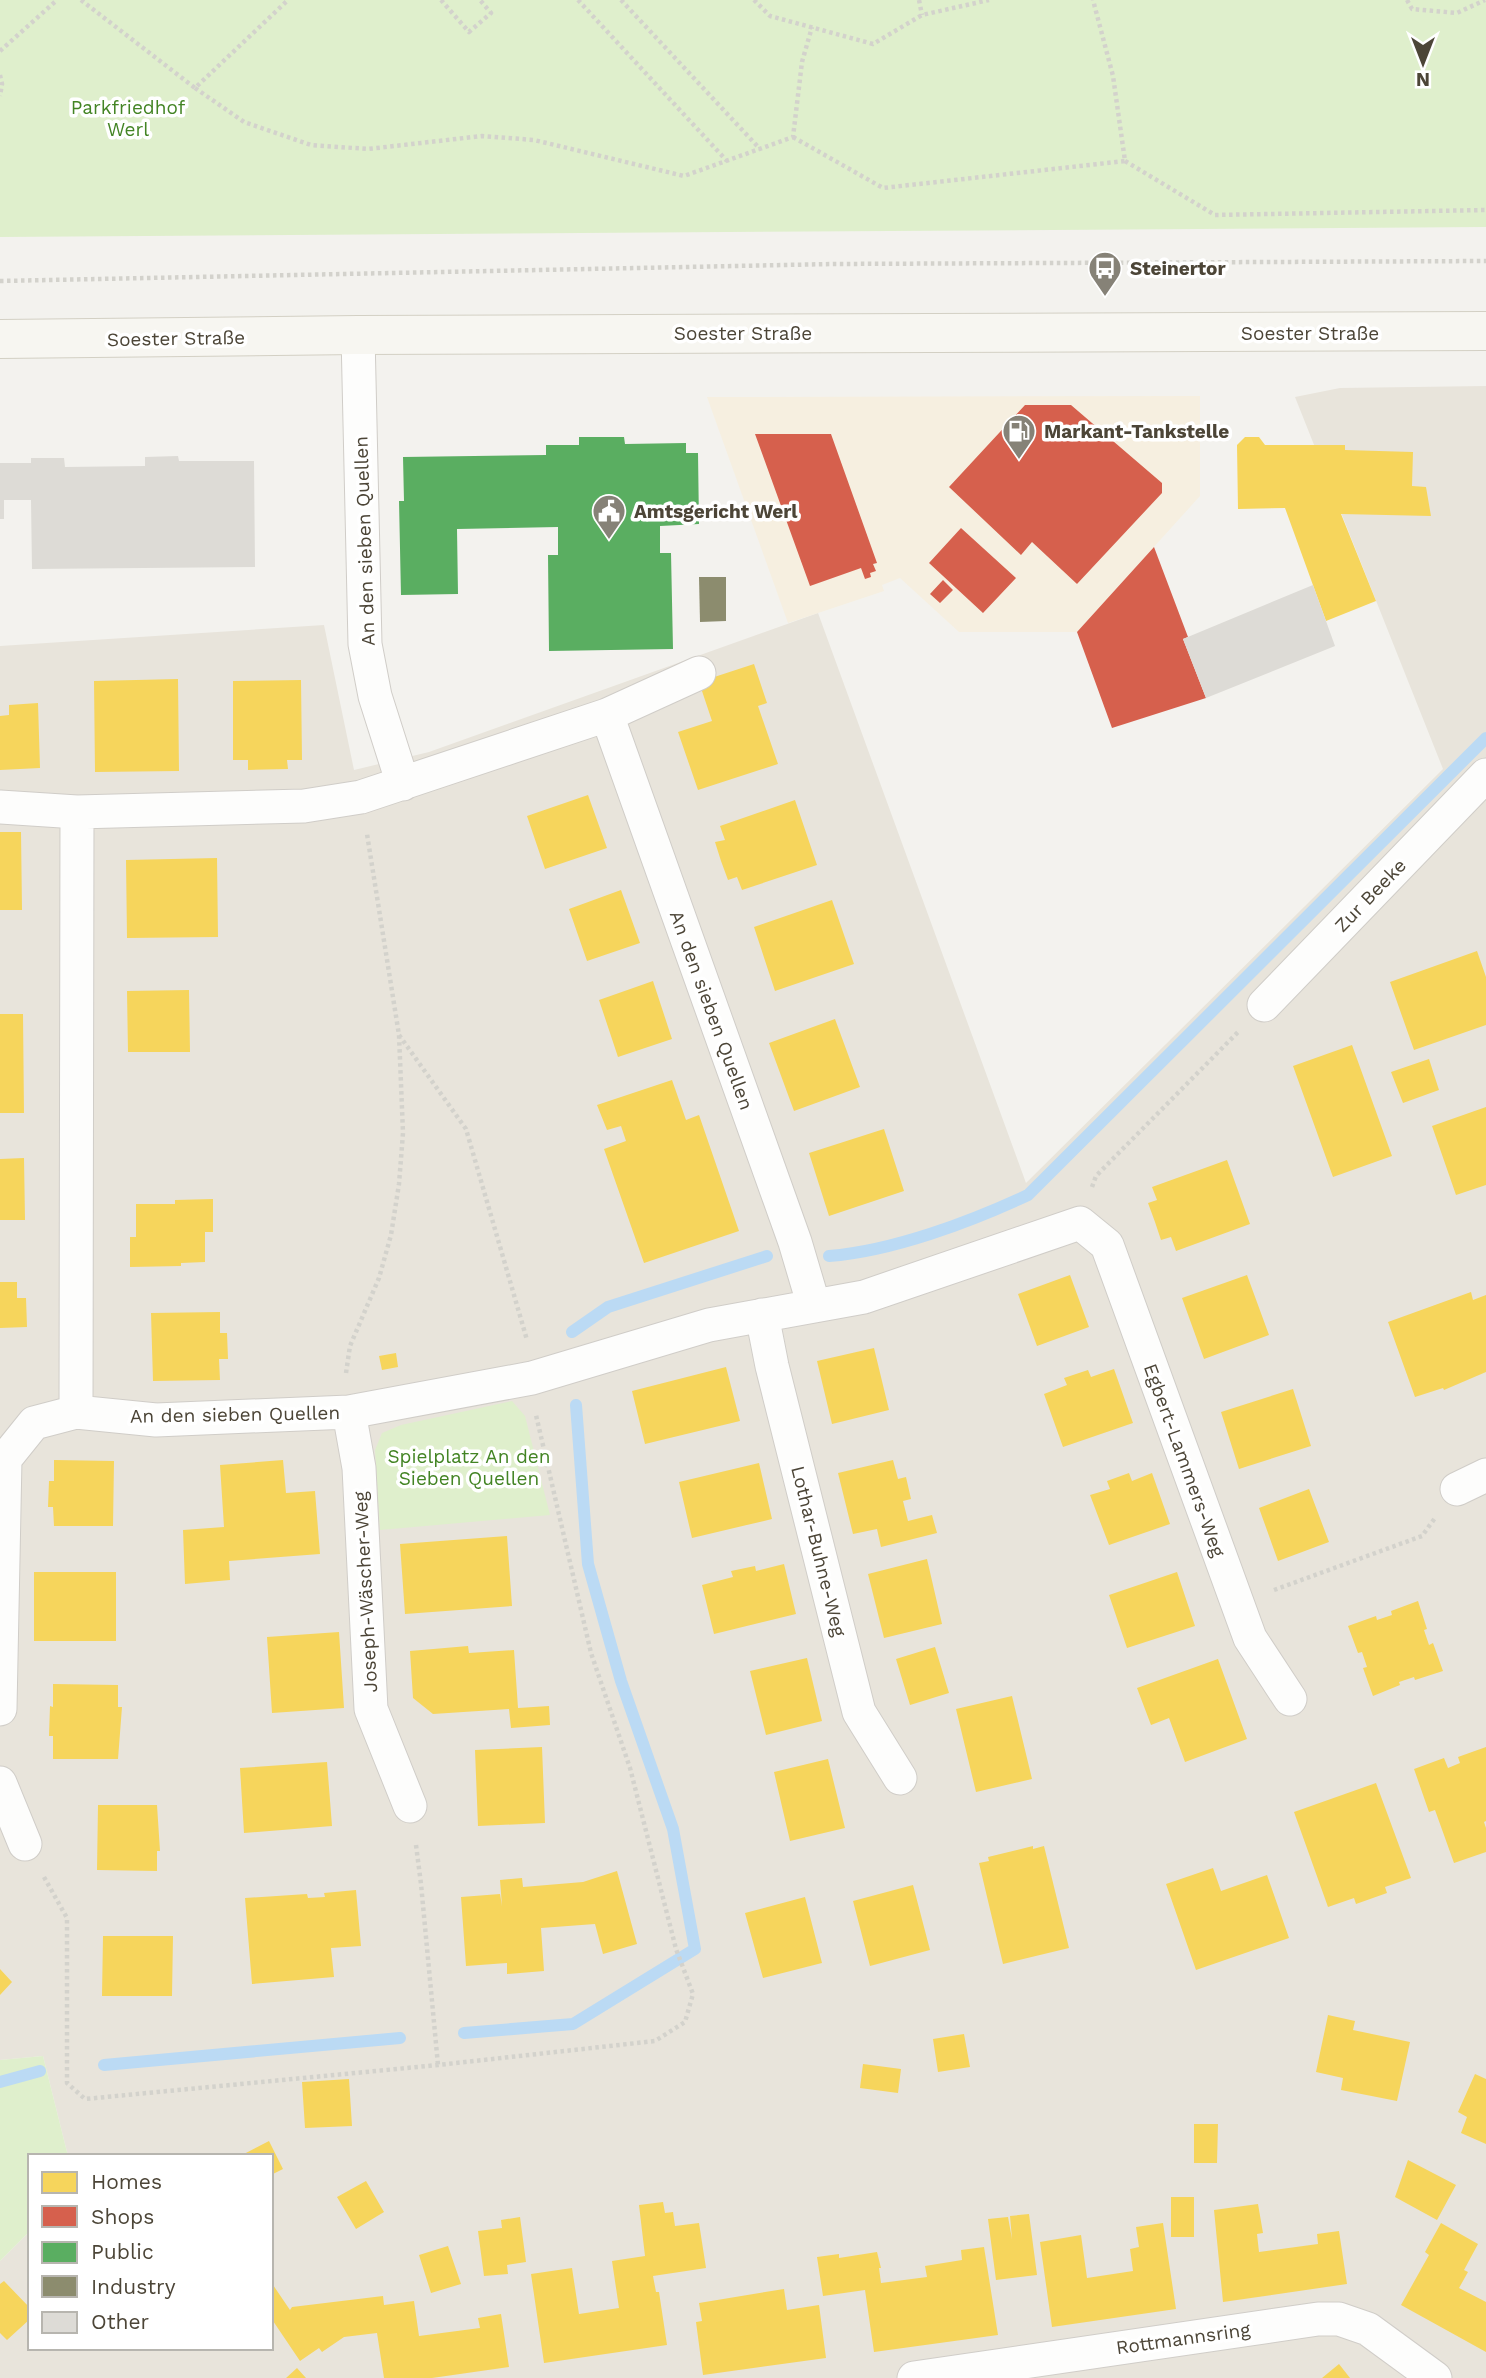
<svg xmlns="http://www.w3.org/2000/svg" width="1486" height="2378" font-family="'Work Sans',sans-serif">
  <rect width="100%" height="100%" fill="#f3f2ee"/>
  <path fill="#e8e4db" d="M 1486,386 L 1486,2378 L 0,2378 L 0,2261 L 30,2231 L 30,2348 L 271,2348 L 271,2156 L 68,2156 L 43,2056 L 0,2060 L 0,646 L 324,625 L 354,770 L 429,752 L 818,613 L 1026,1183 L 1443,769 L 1295,397 L 1340,388 Z"/>
  <path fill="#f6efe0" d="M 1200,396 L 1200,496 L 1077,632 L 959,632 L 900,578 L 882,585 L 884,591 L 788,623 L 707,397 Z"/>
  <path fill="#dfefcc" d="M 0,0 L 1486,0 L 1486,227 L 0,237 Z
    M 512,1401 L 525,1416 L 550,1515 L 380,1530 L 375,1450 L 382,1433 L 401,1425 Z
    M 43,2056 L 68,2156 L 30,2156 L 30,2231 L 0,2261 L 0,2060 Z"/>
  <path fill="#f6d55c" d="M 1245,437 L 1259,437 L 1265,445 L 1345,445 L 1345,450 L 1413,452 L 1412,486 L 1426,487 L 1431,516 L 1341,514 L 1376,601 L 1326,621 L 1285,508 L 1238,509 L 1237,445 Z
    M 754,664 L 767,703 L 758,706 L 778,764 L 698,790 L 678,732 L 712,721 L 699,682 Z
    M 178,679 L 179,771 L 95,772 L 94,681 Z
    M 301,680 L 302,760 L 287,760 L 288,769 L 248,770 L 248,760 L 233,760 L 233,681 Z
    M 38,703 L 40,768 L 0,770 L 0,716 L 9,715 L 9,705 Z
    M 588,795 L 607,848 L 545,869 L 527,816 Z
    M 795,800 L 817,865 L 742,890 L 737,877 L 728,880 L 721,861 L 715,842 L 725,840 L 720,826 Z
    M 0,832 L 21,832 L 22,910 L 0,910 Z
    M 217,858 L 218,937 L 127,938 L 126,860 Z
    M 621,890 L 640,943 L 587,961 L 569,909 Z
    M 832,900 L 854,964 L 775,991 L 754,927 Z
    M 1477,951 L 1486,977 L 1486,1025 L 1414,1050 L 1390,982 Z
    M 653,981 L 672,1039 L 618,1057 L 599,1000 Z
    M 189,990 L 190,1052 L 128,1052 L 127,991 Z
    M 0,1014 L 23,1014 L 24,1113 L 0,1113 Z
    M 835,1019 L 860,1087 L 794,1111 L 769,1043 Z
    M 1352,1045 L 1392,1156 L 1333,1177 L 1293,1066 Z
    M 1429,1059 L 1439,1090 L 1403,1103 L 1391,1072 Z
    M 672,1080 L 686,1120 L 699,1115 L 739,1231 L 644,1263 L 604,1149 L 626,1141 L 621,1126 L 607,1130 L 597,1105 Z
    M 1486,1107 L 1486,1185 L 1456,1195 L 1432,1126 Z
    M 884,1129 L 904,1191 L 829,1216 L 809,1153 Z
    M 24,1158 L 25,1220 L 0,1220 L 0,1159 Z
    M 1227,1160 L 1250,1224 L 1176,1251 L 1171,1237 L 1161,1240 L 1155,1222 L 1148,1203 L 1157,1200 L 1152,1187 Z
    M 213,1199 L 213,1232 L 205,1232 L 205,1262 L 181,1263 L 181,1266 L 130,1267 L 130,1237 L 136,1237 L 136,1204 L 175,1204 L 175,1200 Z
    M 1070,1275 L 1089,1327 L 1037,1346 L 1018,1294 Z
    M 1247,1275 L 1269,1335 L 1204,1359 L 1182,1298 Z
    M 0,1282 L 17,1282 L 17,1298 L 26,1298 L 27,1327 L 0,1328 Z
    M 1471,1292 L 1473,1300 L 1486,1295 L 1486,1372 L 1444,1390 L 1443,1388 L 1415,1397 L 1388,1322 Z
    M 220,1312 L 220,1333 L 227,1333 L 228,1359 L 219,1359 L 220,1380 L 153,1381 L 151,1313 Z
    M 874,1348 L 889,1410 L 832,1424 L 817,1361 Z
    M 396,1353 L 398,1367 L 382,1370 L 379,1356 Z
    M 726,1367 L 740,1421 L 645,1444 L 632,1391 Z
    M 1114,1369 L 1133,1423 L 1063,1447 L 1044,1394 L 1067,1385 L 1064,1378 L 1088,1370 L 1091,1377 Z
    M 1293,1389 L 1311,1446 L 1239,1469 L 1221,1412 Z
    M 54,1460 L 114,1461 L 113,1526 L 54,1526 L 53,1507 L 48,1507 L 49,1481 L 54,1481 Z
    M 283,1460 L 286,1493 L 315,1491 L 320,1554 L 229,1561 L 230,1580 L 185,1584 L 183,1530 L 224,1527 L 220,1465 Z
    M 893,1460 L 898,1479 L 906,1477 L 911,1499 L 903,1501 L 908,1521 L 932,1515 L 937,1533 L 881,1547 L 877,1529 L 853,1534 L 838,1473 Z
    M 759,1463 L 772,1519 L 692,1538 L 679,1482 Z
    M 1129,1473 L 1132,1481 L 1152,1473 L 1170,1524 L 1109,1545 L 1090,1495 L 1110,1489 L 1107,1481 Z
    M 1309,1489 L 1329,1542 L 1278,1561 L 1259,1508 Z
    M 507,1536 L 512,1606 L 405,1614 L 400,1544 Z
    M 927,1559 L 942,1624 L 884,1638 L 868,1574 Z
    M 784,1564 L 796,1614 L 714,1634 L 702,1585 L 733,1577 L 731,1571 L 755,1566 L 756,1571 Z
    M 34,1572 L 116,1572 L 116,1641 L 34,1641 Z
    M 1177,1572 L 1195,1626 L 1127,1648 L 1109,1595 Z
    M 1418,1601 L 1427,1629 L 1424,1630 L 1429,1645 L 1433,1643 L 1443,1671 L 1415,1680 L 1414,1677 L 1399,1682 L 1400,1685 L 1373,1696 L 1363,1668 L 1367,1667 L 1362,1652 L 1358,1653 L 1348,1626 L 1376,1616 L 1377,1620 L 1392,1615 L 1391,1611 Z
    M 339,1632 L 344,1708 L 272,1713 L 267,1637 Z
    M 468,1646 L 469,1653 L 514,1650 L 518,1708 L 549,1706 L 550,1725 L 511,1728 L 509,1709 L 433,1714 L 413,1698 L 410,1651 Z
    M 935,1647 L 949,1693 L 910,1705 L 896,1659 Z
    M 807,1658 L 822,1721 L 766,1735 L 750,1671 Z
    M 1218,1659 L 1247,1739 L 1185,1762 L 1169,1718 L 1151,1725 L 1137,1688 Z
    M 53,1684 L 118,1685 L 118,1707 L 122,1707 L 118,1759 L 53,1759 L 53,1736 L 49,1736 L 50,1706 L 53,1707 Z
    M 1012,1696 L 1032,1779 L 976,1792 L 956,1709 Z
    M 542,1747 L 545,1823 L 478,1826 L 475,1750 Z
    M 1486,1747 L 1486,1821 L 1484,1822 L 1486,1828 L 1486,1852 L 1454,1863 L 1435,1810 L 1429,1812 L 1414,1769 L 1444,1758 L 1448,1768 L 1460,1763 L 1458,1757 Z
    M 828,1759 L 845,1828 L 790,1841 L 774,1772 Z
    M 327,1762 L 332,1826 L 244,1833 L 240,1768 Z
    M 1376,1783 L 1411,1878 L 1385,1887 L 1387,1893 L 1356,1904 L 1354,1898 L 1328,1907 L 1294,1812 Z
    M 98,1805 L 157,1805 L 160,1851 L 157,1851 L 157,1871 L 97,1870 Z
    M 1033,1846 L 1033,1849 L 1044,1846 L 1069,1948 L 1003,1964 L 979,1863 L 989,1861 L 988,1857 Z
    M 1213,1868 L 1221,1891 L 1267,1875 L 1289,1938 L 1196,1970 L 1166,1884 Z
    M 617,1871 L 637,1944 L 603,1954 L 595,1924 L 541,1928 L 544,1971 L 507,1974 L 507,1963 L 466,1966 L 461,1897 L 500,1894 L 502,1906 L 500,1880 L 522,1878 L 523,1887 L 583,1882 Z
    M 913,1885 L 930,1950 L 870,1966 L 853,1901 Z
    M 356,1890 L 361,1946 L 331,1948 L 334,1977 L 252,1984 L 245,1898 L 307,1894 L 308,1898 L 325,1897 L 324,1893 Z
    M 805,1897 L 822,1963 L 763,1978 L 745,1913 Z
    M 103,1936 L 173,1936 L 172,1996 L 102,1996 Z
    M 0,1969 L 12,1982 L 0,1995 Z
    M 1328,2015 L 1355,2021 L 1353,2030 L 1410,2042 L 1397,2101 L 1341,2090 L 1343,2078 L 1316,2072 Z
    M 964,2034 L 970,2067 L 938,2072 L 933,2039 Z
    M 863,2064 L 901,2069 L 898,2093 L 860,2088 Z
    M 1475,2074 L 1486,2079 L 1486,2144 L 1461,2133 L 1467,2117 L 1458,2112 Z
    M 349,2079 L 352,2126 L 305,2128 L 302,2082 Z
    M 1194,2124 L 1218,2124 L 1217,2163 L 1194,2163 Z
    M 269,2141 L 283,2169 L 271,2175 L 271,2156 L 240,2156 Z
    M 1408,2160 L 1456,2185 L 1437,2220 L 1395,2197 Z
    M 366,2181 L 384,2212 L 356,2229 L 337,2197 Z
    M 1171,2197 L 1194,2197 L 1194,2237 L 1171,2237 Z
    M 663,2202 L 665,2213 L 673,2212 L 675,2226 L 699,2223 L 706,2268 L 653,2276 L 656,2292 L 659,2292 L 667,2345 L 544,2363 L 531,2274 L 572,2268 L 579,2314 L 619,2308 L 612,2261 L 645,2256 L 639,2205 Z
    M 1258,2204 L 1263,2233 L 1257,2234 L 1259,2252 L 1318,2244 L 1317,2234 L 1339,2231 L 1347,2284 L 1223,2302 L 1214,2210 Z
    M 1029,2214 L 1037,2275 L 996,2280 L 988,2219 L 1008,2217 L 1012,2239 L 1010,2216 Z
    M 520,2217 L 526,2262 L 507,2265 L 508,2274 L 484,2276 L 478,2231 L 502,2228 L 501,2220 Z
    M 1163,2223 L 1176,2309 L 1052,2327 L 1040,2242 L 1081,2235 L 1087,2278 L 1133,2271 L 1130,2249 L 1139,2247 L 1136,2227 Z
    M 1441,2223 L 1478,2244 L 1464,2270 L 1468,2272 L 1459,2288 L 1486,2302 L 1486,2352 L 1401,2305 L 1429,2255 L 1425,2252 Z
    M 448,2246 L 461,2284 L 431,2293 L 419,2255 Z
    M 984,2247 L 998,2335 L 874,2352 L 865,2290 L 823,2296 L 817,2257 L 839,2254 L 839,2258 L 877,2252 L 881,2268 L 879,2268 L 881,2283 L 927,2277 L 925,2266 L 962,2260 L 961,2250 Z
    M 4,2281 L 30,2308 L 30,2319 L 7,2340 L 0,2333 L 0,2284 Z
    M 271,2282 L 290,2310 L 292,2307 L 383,2296 L 384,2305 L 414,2301 L 419,2336 L 480,2328 L 478,2318 L 501,2314 L 509,2367 L 432,2378 L 384,2378 L 377,2333 L 344,2337 L 322,2352 L 319,2348 L 300,2361 L 271,2318 Z
    M 784,2289 L 787,2310 L 819,2305 L 826,2358 L 703,2375 L 696,2322 L 702,2321 L 699,2303 Z
    M 1339,2364 L 1350,2378 L 1322,2378 Z
    M 297,2368 L 306,2378 L 286,2378 Z"/>
  <path fill="#d6604d" d="M 1025,405 L 1071,405 L 1162,483 L 1162,493 L 1077,584 L 1032,542 L 1021,555 L 949,487 Z
    M 755,434 L 831,434 L 877,563 L 873,564 L 876,571 L 870,573 L 871,577 L 865,579 L 861,568 L 810,586 Z
    M 961,528 L 1016,578 L 983,613 L 929,563 Z
    M 1154,547 L 1188,637 L 1183,639 L 1206,698 L 1112,728 L 1077,632 Z
    M 943,580 L 953,590 L 940,603 L 930,594 Z"/>
  <path fill="#5aae61" d="M 579,437 L 624,437 L 625,444 L 686,443 L 686,453 L 698,453 L 699,524 L 660,526 L 660,553 L 671,553 L 673,649 L 549,651 L 548,555 L 558,555 L 558,527 L 457,529 L 458,594 L 401,595 L 399,501 L 404,501 L 403,457 L 546,455 L 546,445 L 579,445 Z"/>
  <path fill="#8c8c6e" d="M 699,577 L 726,577 L 726,621 L 700,622 Z"/>
  <g fill="none" stroke-linecap="round" stroke-linejoin="round">
    <path stroke="#bbdaf4" stroke-width="12" d="M 829,1256 C 893,1251 970,1222 1028,1195 L 1486,738
      M 572,1332 L 608,1307 L 767,1256
      M 464,2033 L 573,2024 L 695,1949 L 673,1829 L 621,1681 L 588,1564 L 576,1405
      M 104,2065 L 400,2038
      M 0,2082 L 40,2071"/>
  </g>
  <path fill="#dddbd6" d="M 178,456 L 179,461 L 254,461 L 255,567 L 32,569 L 31,500 L 4,500 L 4,519 L 0,519 L 0,463 L 31,463 L 31,458 L 64,458 L 65,467 L 145,466 L 145,457 Z
    M 1313,585 L 1335,646 L 1206,698 L 1183,639 Z"/>
  <g fill="none" stroke-linecap="round" stroke-linejoin="round">
    <defs>
      <path id="street" d="M 358,335 L 365,644 L 375,696 L 403,784
        M 607,715 L 795,1242 L 814,1306
        M 0,807 L 77,812 L 304,806 L 361,797 L 607,715 L 699,673
        M 1264,1005 L 1486,775
        M 762,1315 L 772,1366 L 859,1712 L 900,1778
        M 76,1412 L 77,812
        M 349,1412 L 359,1468 L 371,1709 L 410,1806
        M 1457,1489 L 1486,1475
        M 0,1709 L 5,1459 L 34,1423 L 76,1412 L 156,1420 L 349,1412 L 532,1378 L 709,1325 L 864,1297 L 1080,1223 L 1107,1245 L 1250,1638 L 1290,1699
        M 0,1783 L 25,1844
        M 914,2378 L 1318,2319 L 1339,2319 L 1368,2329 L 1435,2378"/>
      <path id="secondary" d="M 0,339 L 358,335 L 1486,331"/>
    </defs>
    <use href="#street" stroke="#d0cdc8" stroke-width="35"/>
    <use href="#secondary" stroke="#d3d0c4" stroke-width="40"/>
    <path stroke="#d3d2cc" stroke-width="4.5" stroke-dasharray="3.5 3.5" stroke-linecap="butt" d="M 81,0 L 195,88 L 288,0
      M 441,0 L 469,32 L 491,13 L 480,0
      M 578,0 L 727,161
      M 621,0 L 760,149
      M 754,0 L 770,16 L 873,44 L 922,15 L 989,0
      M 919,0 L 922,15
      M 1407,0 L 1412,9 L 1457,13 L 1485,0
      M 0,51 L 57,0
      M 0,75 L 2,84 L 0,96
      M 195,88 L 244,122 L 311,145 L 368,149 L 482,136 L 534,140 L 684,176 L 793,137 L 802,62 L 812,27
      M 793,137 L 883,188 L 1125,161 L 1113,76 L 1093,0
      M 1125,161 L 1215,215 L 1486,210
      M 0,281 L 833,264 L 1486,261
      M 399,1035 L 466,1129 L 527,1340
      M 1092,1187 L 1096,1176 L 1239,1031
      M 346,1373 L 350,1346 L 379,1278 L 391,1235 L 399,1184 L 403,1133 L 399,1035 L 367,834
      M 1274,1590 L 1422,1536 L 1435,1518
      M 416,1845 L 421,1884 L 438,2065
      M 44,1877 L 67,1918 L 67,2083 L 85,2099 L 438,2065 L 655,2041 L 685,2022 L 693,1994 L 676,1949 L 630,1768 L 591,1653 L 536,1415"/>
    <use href="#street" stroke="#fdfdfc" stroke-width="33"/>
    <use href="#secondary" stroke="#f7f6f1" stroke-width="38"/>
  </g>
  <defs>
    <symbol id="bus-pin" viewBox="-11 -11 22 30"><path d="M0 17L-7.5 6A9.5 9.5 0 1 1 7.5 6Z" fill="#868277" stroke="#fff"/><path d="M-5-6H5V4H4V6H2V4H-2V6H-4V4H-5ZM-3.5-4V0h7V-4ZM-3.5 1.2v1.5H-2V1.2ZM2 1.2v1.5H3.5V1.2Z" fill="#fff"/></symbol>
    <symbol id="fuel-pin" viewBox="-11 -11 22 30"><path d="M0 17L-7.5 6A9.5 9.5 0 1 1 7.5 6Z" fill="#868277" stroke="#fff"/><path d="M-5.5-6h7V0h2V4h1.3V-2.5L3-4.5l.8-.8L6-3V5H2.5V1h-1V6h-7ZM-4.2-4.7v3.2H.2V-4.7Z" fill="#fff"/></symbol>
    <symbol id="civic-pin" viewBox="-11 -11 22 30"><path d="M0 17L-7.5 6A9.5 9.5 0 1 1 7.5 6Z" fill="#868277" stroke="#fff"/><path d="M-.6-6.5H3V-4.5H.6V-3L4-1V1h2V6H-6V1h2V-1L-.6-3ZM-1.2 2.5V6h2.4V2.5Z" fill="#fff"/></symbol>
  </defs>
  <g fill-rule="evenodd">
    <use href="#bus-pin" x="1086" y="249" width="38" height="52"/>
    <use href="#fuel-pin" x="1000" y="412" width="38" height="52"/>
    <use href="#civic-pin" x="590" y="492" width="38" height="52"/>
  </g>
  <g text-anchor="middle" stroke-width="7" stroke-linejoin="round" paint-order="stroke">
    <g font-size="19" fill="#438424" stroke="#fff">
      <text x="128" y="114">Parkfriedhof<tspan x="128" dy="22">Werl</tspan></text>
      <text x="469" y="1463">Spielplatz An den<tspan x="469" dy="22">Sieben Quellen</tspan></text>
    </g>
    <g font-size="19" font-weight="bold" fill="#4c4537" stroke="#fff" text-anchor="start">
      <text x="1130" y="275">Steinertor</text>
      <text x="1044" y="438">Markant-Tankstelle</text>
      <text x="634" y="518">Amtsgericht Werl</text>
    </g>
    <g font-size="19" fill="#4c4537" stroke="#fff">
      <text x="743" y="340">Soester Straße</text>
      <text x="1310" y="340">Soester Straße</text>
      <text transform="translate(176 338) rotate(-1)" y="7">Soester Straße</text>
      <text transform="translate(364 541) rotate(-92)" y="7">An den sieben Quellen</text>
      <text transform="translate(1370 895) rotate(-46)" y="7">Zur Beeke</text>
      <text transform="translate(712 1010) rotate(70)" y="7">An den sieben Quellen</text>
      <text transform="translate(235 1414) rotate(-1)" y="7">An den sieben Quellen</text>
      <text transform="translate(1185 1460) rotate(70)" y="7">Egbert-Lammers-Weg</text>
      <text transform="translate(819 1551) rotate(76)" y="7">Lothar-Buhne-Weg</text>
      <text transform="translate(365 1592) rotate(-93)" y="7">Joseph-Wäscher-Weg</text>
      <text transform="translate(1183 2338) rotate(-8)" y="7">Rottmannsring</text>
    </g>
  </g>
  <rect x="28" y="2154" width="245" height="196" fill="#ffffff" stroke="#b7b5af" stroke-width="2"/>
  <rect x="42" y="2172" width="35" height="21" fill="#f6d55c" stroke="#b7b5af" stroke-width="2"/>
  <text x="91" y="2189" font-size="21" fill="#4c4537">Homes</text>
  <rect x="42" y="2206" width="35" height="21" fill="#d6604d" stroke="#b7b5af" stroke-width="2"/>
  <text x="91" y="2224" font-size="21" fill="#4c4537">Shops</text>
  <rect x="42" y="2242" width="35" height="21" fill="#5aae61" stroke="#b7b5af" stroke-width="2"/>
  <text x="91" y="2259" font-size="21" fill="#4c4537">Public</text>
  <rect x="42" y="2276" width="35" height="21" fill="#8c8c6e" stroke="#b7b5af" stroke-width="2"/>
  <text x="91" y="2294" font-size="21" fill="#4c4537">Industry</text>
  <rect x="42" y="2312" width="35" height="21" fill="#dddbd6" stroke="#b7b5af" stroke-width="2"/>
  <text x="91" y="2329" font-size="21" fill="#4c4537">Other</text>
  <g transform="translate(1423 63) rotate(180)" stroke="#ffffff" stroke-width="5" paint-order="stroke">
  <path d="M0-5L12 26L0 18L-12 26Z" fill="#4c4537"/>
  <text y="-10" font-size="19" font-weight="bold" text-anchor="middle" fill="#4c4537">N</text>
  </g>
</svg>
